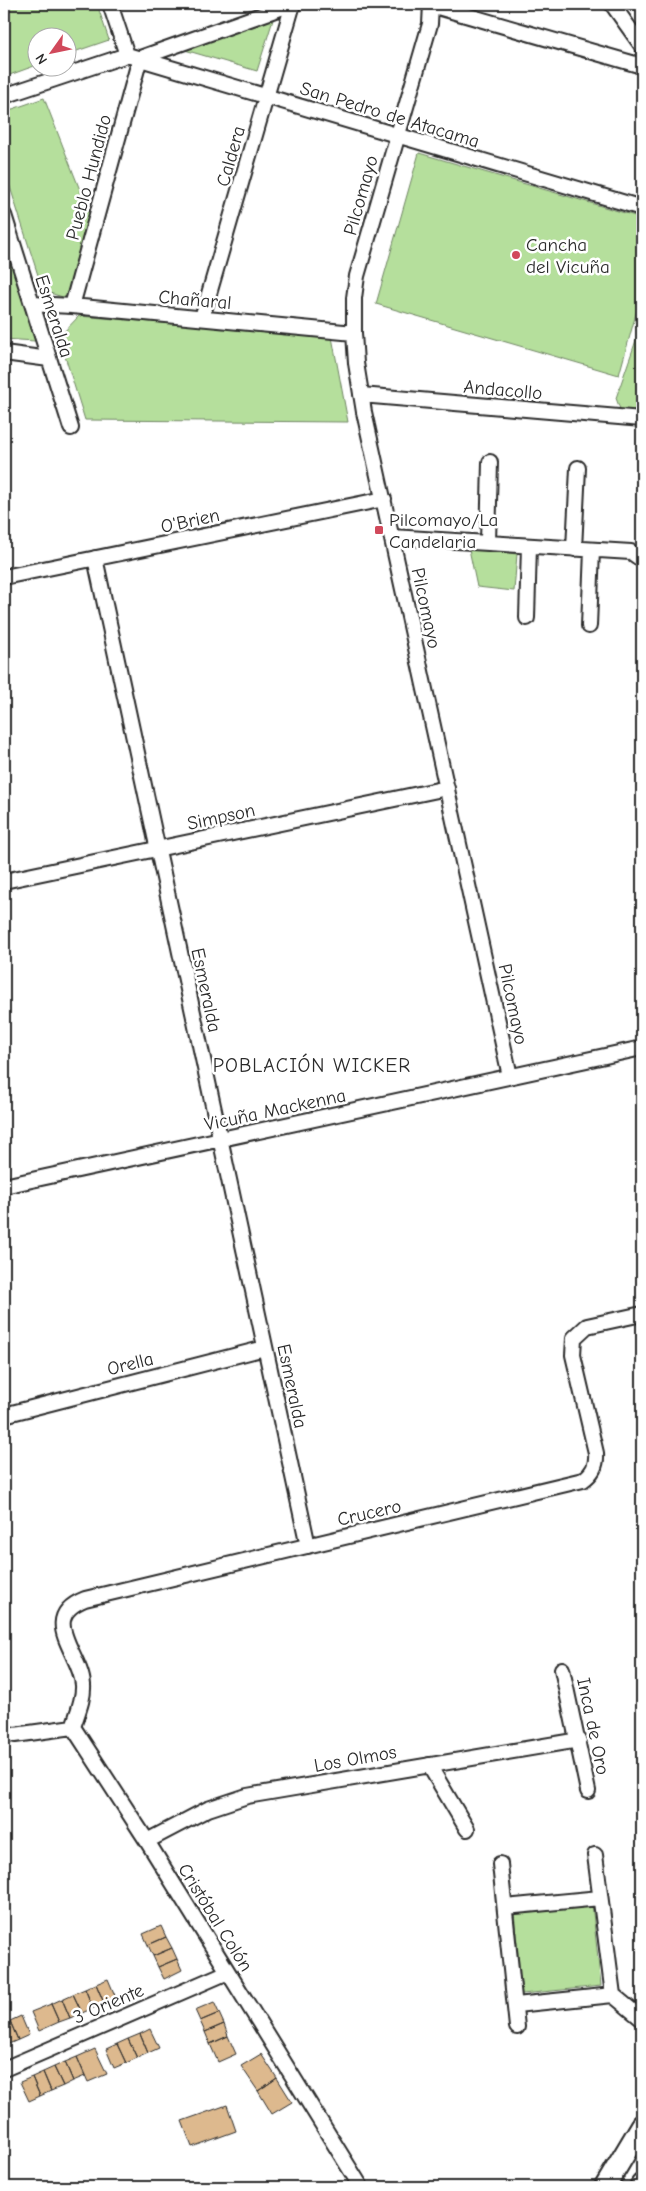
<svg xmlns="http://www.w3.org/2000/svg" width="646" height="2191" font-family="'Comic Neue',sans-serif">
  <rect width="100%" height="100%" fill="#fff"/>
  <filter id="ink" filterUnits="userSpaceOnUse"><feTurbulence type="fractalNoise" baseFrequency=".02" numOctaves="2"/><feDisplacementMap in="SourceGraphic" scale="10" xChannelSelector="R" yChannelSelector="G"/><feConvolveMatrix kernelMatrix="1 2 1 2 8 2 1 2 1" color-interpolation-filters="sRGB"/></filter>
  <g filter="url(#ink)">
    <path fill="#b5df9c" stroke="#708564" d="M 4,4 L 97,4 L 109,40 L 68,54 L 68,38 L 38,38 L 37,65 L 4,77 Z
      M 277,7 L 257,71 L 171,46 Z
      M 44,98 L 89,213 L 66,298 L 43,291 L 4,168 L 4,112 Z
      M 419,153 L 642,218 L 642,292 L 619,375 L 376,304 Z
      M 4,241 L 35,341 L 4,339 Z
      M 79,316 L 332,337 L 348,422 L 85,420 L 59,337 Z
      M 642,323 L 642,413 L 621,412 L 616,398 Z
      M 469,549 L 517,554 L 514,591 L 477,587 Z
      M 592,1904 L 601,1986 L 522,1994 L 514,1912 Z"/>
    <path fill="#ddb98e" stroke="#2b2b2b" d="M 161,1926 L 166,1937 L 148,1945 L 143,1934 Z
      M 166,1937 L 172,1948 L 153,1956 L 148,1945 Z
      M 172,1948 L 177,1959 L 158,1967 L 153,1956 Z
      M 177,1959 L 182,1970 L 164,1979 L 158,1967 Z
      M 108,1979 L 116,1998 L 104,2003 L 96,1984 Z
      M 96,1984 L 104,2003 L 93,2008 L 85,1989 Z
      M 85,1989 L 93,2008 L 82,2013 L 73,1994 Z
      M 73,1994 L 82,2013 L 70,2018 L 62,1999 Z
      M 62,1999 L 70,2018 L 59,2022 L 51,2004 Z
      M 214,2002 L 219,2013 L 200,2021 L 195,2010 Z
      M 51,2004 L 59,2022 L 39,2031 L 31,2012 Z
      M 219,2013 L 224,2024 L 205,2032 L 200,2021 Z
      M 21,2016 L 29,2035 L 18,2040 L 10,2021 Z
      M 10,2021 L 18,2040 L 6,2045 L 4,2039 L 4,2024 Z
      M 224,2024 L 228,2036 L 210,2044 L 205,2032 Z
      M 150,2029 L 159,2048 L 148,2053 L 140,2034 Z
      M 140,2034 L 148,2053 L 137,2058 L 128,2039 Z
      M 228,2036 L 236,2054 L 218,2062 L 210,2044 Z
      M 128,2039 L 137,2058 L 126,2063 L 117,2044 Z
      M 117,2044 L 126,2063 L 114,2068 L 106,2049 Z
      M 95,2049 L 107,2074 L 88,2082 L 77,2057 Z
      M 261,2054 L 277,2078 L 258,2091 L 241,2066 Z
      M 77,2057 L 85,2076 L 73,2081 L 65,2062 Z
      M 65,2062 L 73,2081 L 63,2086 L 54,2067 Z
      M 54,2067 L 63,2086 L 51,2091 L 43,2072 Z
      M 43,2072 L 51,2091 L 40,2096 L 32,2077 Z
      M 32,2077 L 40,2096 L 29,2101 L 20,2082 Z
      M 277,2078 L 292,2102 L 272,2114 L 258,2091 Z
      M 227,2105 L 236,2131 L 192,2147 L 182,2121 Z"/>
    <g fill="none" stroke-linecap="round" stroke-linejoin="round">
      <defs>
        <path id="minor" d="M 110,4 L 127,55
          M 431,4 L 430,24 L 357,276 L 354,298 L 354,333 L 356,363 L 364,412 L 510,1076
          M 612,4 L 642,46
          M 431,5 L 642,66
          M 127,55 L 642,208
          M 4,96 L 127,55
          M 4,215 L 71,428
          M 32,304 L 72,306 L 354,333
          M 72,306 L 140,58 L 292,4
          M 202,318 L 293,4
          M 4,353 L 49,359
          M 361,395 L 642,419
          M 392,537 L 631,552 L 642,560
          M 488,543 L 490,462
          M 574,549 L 578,468
          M 95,558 L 308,1546
          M 4,577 L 384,499
          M 527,618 L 529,546
          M 589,626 L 592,550
          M 4,881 L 447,788
          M 4,1186 L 642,1048
          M 4,1415 L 265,1348
          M 562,1669 L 588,1791
          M 73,1727 C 77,1714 84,1699 83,1685 C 81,1653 37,1618 85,1599 L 583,1480 C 593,1473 597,1465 596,1453 L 573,1355 L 574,1338 L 587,1326 L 642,1314
          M 73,1727 L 147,1841 L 361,2187
          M 4,1733 L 15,1735 L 73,1727
          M 429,1765 L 467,1829
          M 147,1841 L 208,1809 L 247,1796 L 579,1740
          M 595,1855 L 613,1995
          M 500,1864 L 517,2027
          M 505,1907 L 600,1898
          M 516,2005 L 613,1995 L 642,2019
          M 4,2069 L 228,1972"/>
        <path id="secondary" d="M 605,2187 L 642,2125
          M 640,2187 L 642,2184"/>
      </defs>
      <use href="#minor" stroke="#2b2b2b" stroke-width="18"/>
      <use href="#secondary" stroke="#2b2b2b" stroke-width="24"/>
      <use href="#minor" stroke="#fff" stroke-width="14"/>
      <use href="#secondary" stroke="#fff" stroke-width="20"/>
    </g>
  </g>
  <g fill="#d1495b" stroke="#fff" stroke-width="2">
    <circle cx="516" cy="255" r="5"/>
    <rect x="374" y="525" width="10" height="10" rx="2.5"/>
  </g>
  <g text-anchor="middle" stroke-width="5" stroke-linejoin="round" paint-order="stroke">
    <g font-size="19" fill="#2b2b2b" stroke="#fff">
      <text transform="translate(390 114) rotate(17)" y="7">San Pedro de Atacama</text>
      <text transform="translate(230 156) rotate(-74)" y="7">Caldera</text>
      <text transform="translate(88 177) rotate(-75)" y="7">Pueblo Hundido</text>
      <text transform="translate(360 195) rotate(-74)" y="7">Pilcomayo</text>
      <text transform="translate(195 299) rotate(5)" y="7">Chañaral</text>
      <text transform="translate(55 316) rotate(72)" y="7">Esmeralda</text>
      <text transform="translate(503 389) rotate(5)" y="7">Andacollo</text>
      <text transform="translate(190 520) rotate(-12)" y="7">O'Brien</text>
      <text transform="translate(427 608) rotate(78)" y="7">Pilcomayo</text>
      <text transform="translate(221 816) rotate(-12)" y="7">Simpson</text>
      <text transform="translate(207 990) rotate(78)" y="7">Esmeralda</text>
      <text transform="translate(514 1004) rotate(78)" y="7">Pilcomayo</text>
      <text transform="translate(275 1109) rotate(-12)" y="7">Vicuña Mackenna</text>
      <text transform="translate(130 1363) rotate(-14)" y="7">Orella</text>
      <text transform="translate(293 1386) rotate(78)" y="7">Esmeralda</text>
      <text transform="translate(369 1512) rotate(-13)" y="7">Crucero</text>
      <text transform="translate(594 1726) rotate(78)" y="7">Inca de Oro</text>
      <text transform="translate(355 1758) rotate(-10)" y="7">Los Olmos</text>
      <text transform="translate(216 1917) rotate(58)" y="7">Cristóbal Colón</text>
      <text transform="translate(108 2003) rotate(-23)" y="7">3 Oriente</text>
    </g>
    <g font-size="19" fill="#2b2b2b" stroke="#fff" text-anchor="start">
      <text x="526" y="251">Cancha<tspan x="526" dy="22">del Vicuña</tspan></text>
      <text x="389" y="526">Pilcomayo/La<tspan x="389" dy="22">Candelaria</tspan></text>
    </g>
    <g font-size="20" letter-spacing="1" fill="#2b2b2b" stroke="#fff">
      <text x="312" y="1072">POBLACIÓN WICKER</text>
    </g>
  </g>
  <rect width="646" height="2191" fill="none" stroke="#fff" stroke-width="20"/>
  <rect x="10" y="10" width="626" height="2171" fill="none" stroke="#2b2b2b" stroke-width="2" filter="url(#ink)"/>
  <g transform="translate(52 52) rotate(237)"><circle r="24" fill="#ffffff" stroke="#aaaaaa"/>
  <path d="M0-4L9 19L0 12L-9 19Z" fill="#d1495b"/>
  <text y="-8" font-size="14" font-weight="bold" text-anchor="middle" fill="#2b2b2b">N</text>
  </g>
</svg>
